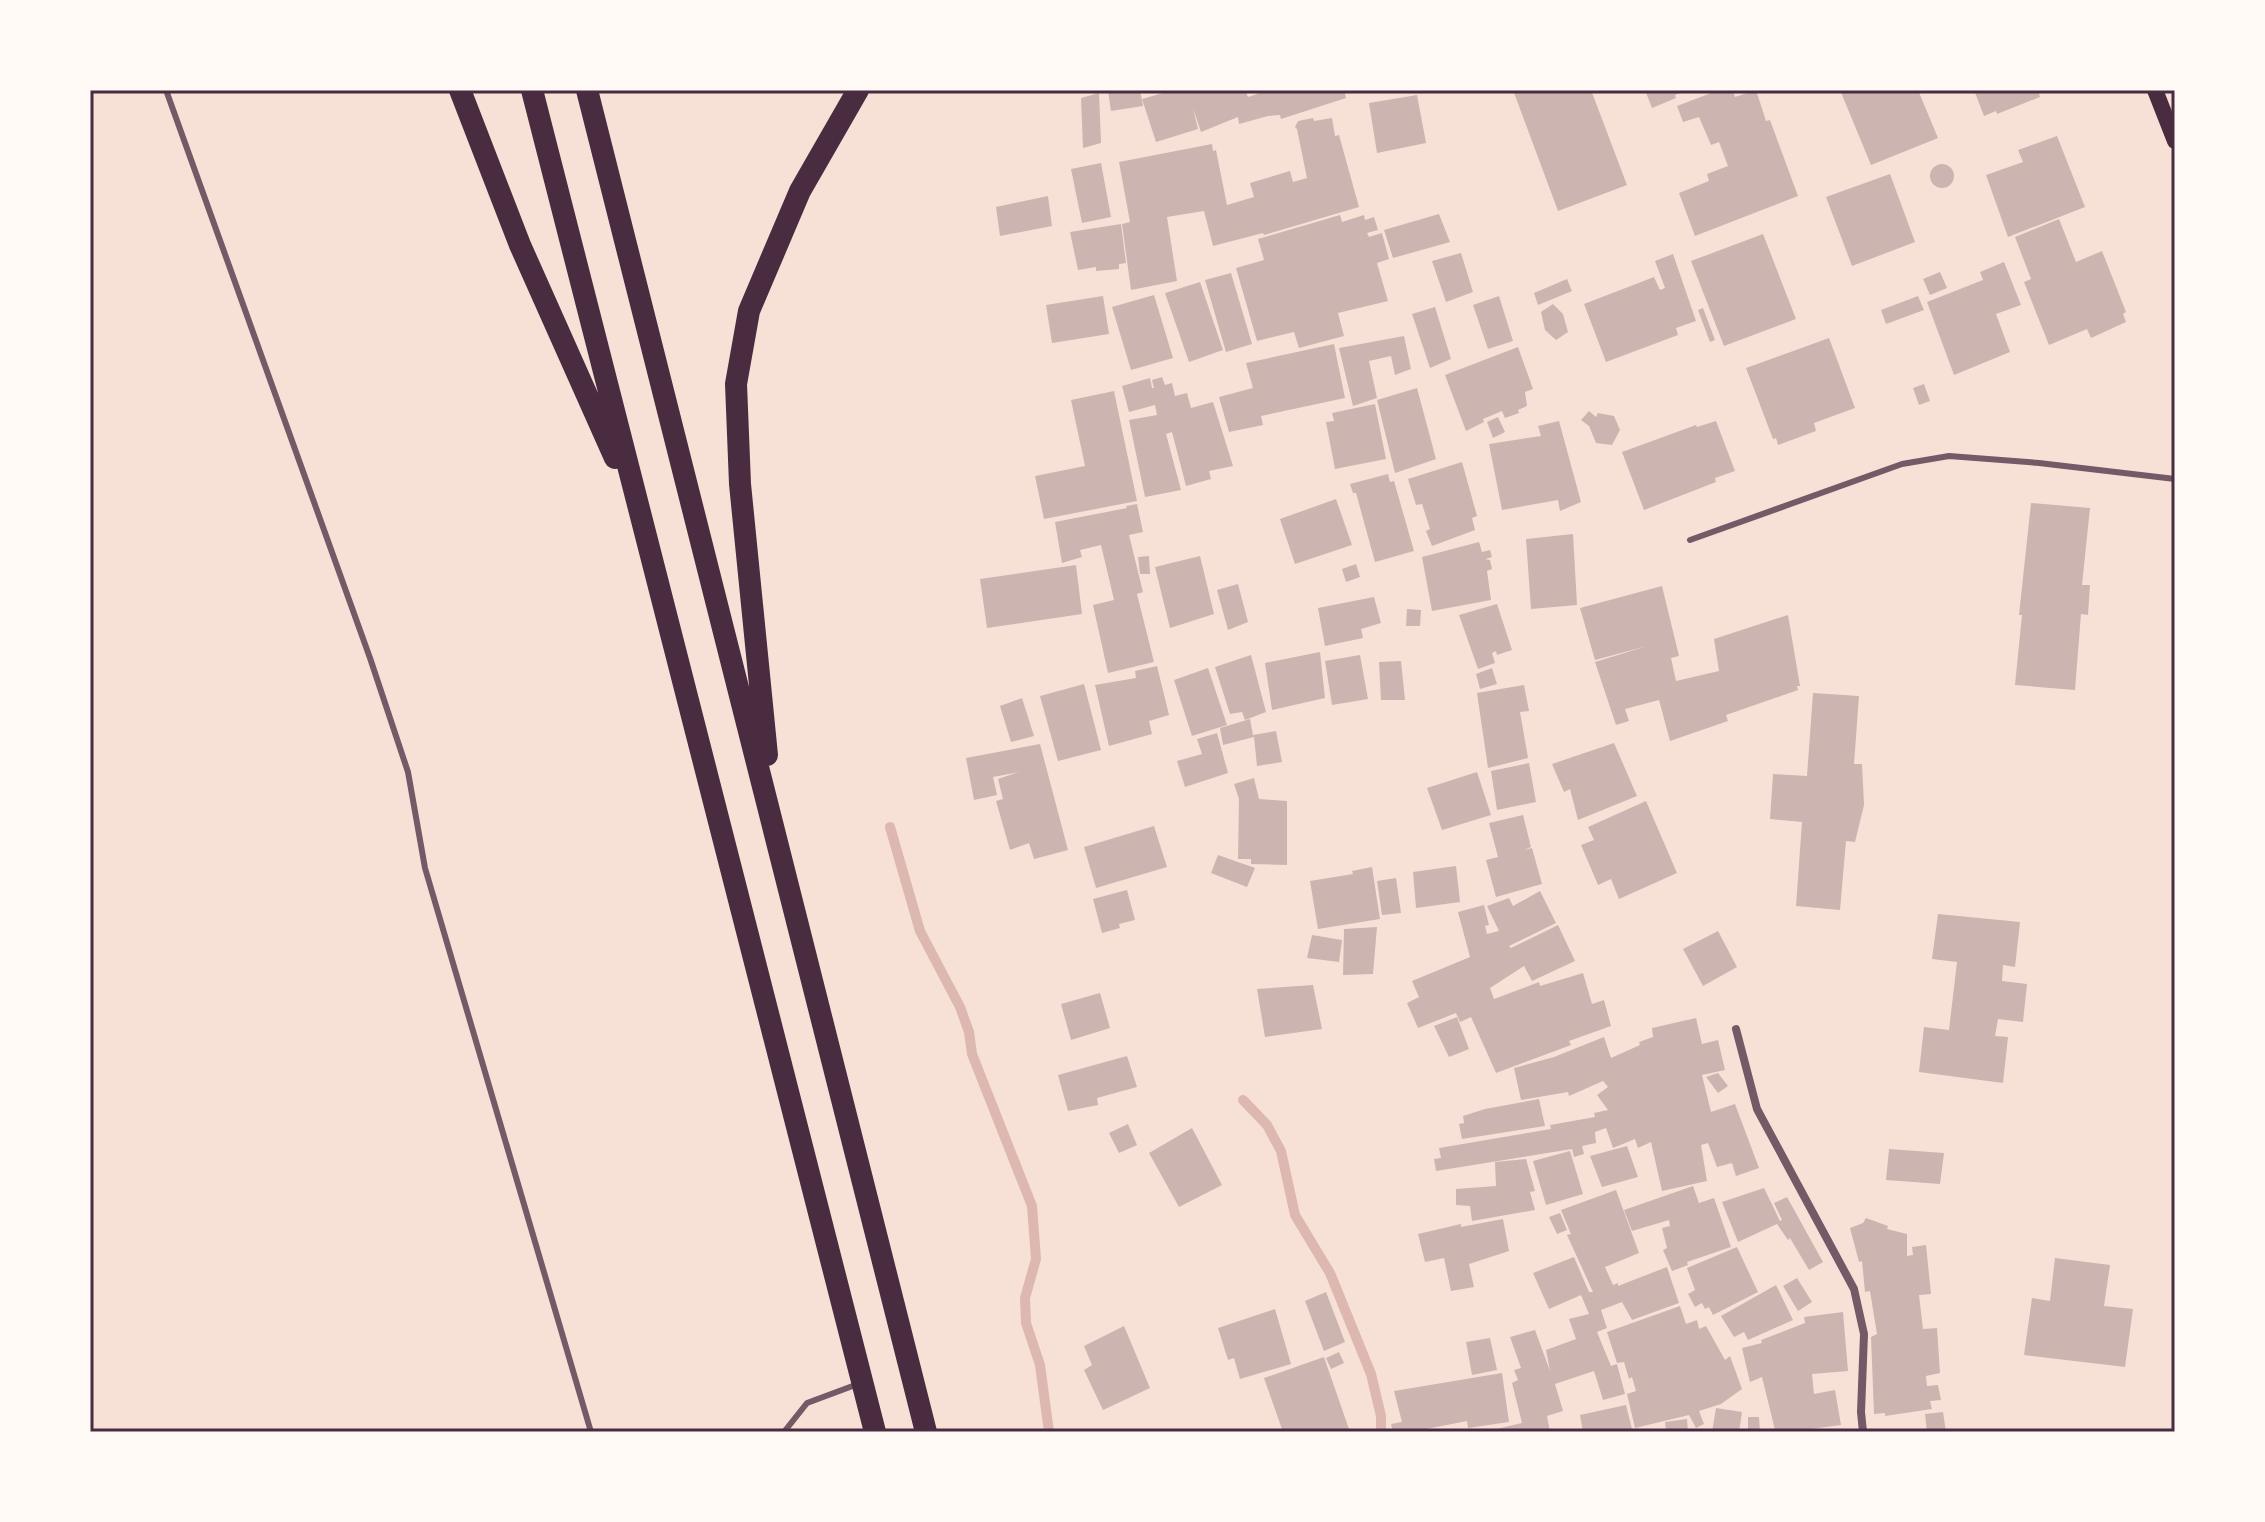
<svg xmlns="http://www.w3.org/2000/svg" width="2265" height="1522" font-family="'Varela Round',sans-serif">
  <rect width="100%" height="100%" fill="#f7e1d7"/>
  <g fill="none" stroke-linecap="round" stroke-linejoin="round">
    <path stroke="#dcb8b0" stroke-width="10" d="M 890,827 L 920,931 L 960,1007 L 969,1032 L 972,1054 L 1032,1206 L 1036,1259 L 1025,1298 L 1026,1323 L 1040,1365 L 1049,1432
      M 1243,1100 L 1267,1125 L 1281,1151 L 1295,1215 L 1330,1273 L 1371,1374 L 1381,1416 L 1381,1432"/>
  </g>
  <path fill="#ccb4b1" d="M 1117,90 L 1140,90 L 1143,106 L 1111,111 L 1108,91 Z
    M 1173,90 L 1245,90 L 1248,97 L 1260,93 L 1259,90 L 1344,90 L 1346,98 L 1281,119 L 1280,115 L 1268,116 L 1239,124 L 1238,117 L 1201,132 L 1193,108 L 1198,129 L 1156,142 L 1142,99 Z
    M 1513,90 L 1591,90 L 1627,185 L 1558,211 Z
    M 1645,90 L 1688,90 L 1675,95 L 1676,98 L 1652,108 Z
    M 1719,90 L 1733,90 L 1735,97 L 1756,90 L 1766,121 L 1770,120 L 1798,196 L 1695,236 L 1679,193 L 1709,181 L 1707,174 L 1728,166 L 1719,142 L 1711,145 L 1699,117 L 1683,122 L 1677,106 Z
    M 1840,90 L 1918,90 L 1938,138 L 1871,165 Z
    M 1974,90 L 2038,90 L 2040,97 L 1997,114 L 1996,111 L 1984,116 Z
    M 1099,93 L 1101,143 L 1083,148 L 1081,98 Z
    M 1417,95 L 1426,143 L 1377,153 L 1369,103 Z
    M 1313,118 L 1314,121 L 1332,118 L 1335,136 L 1339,135 L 1359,207 L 1264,235 L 1263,233 L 1213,246 L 1204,211 L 1167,217 L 1177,281 L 1131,290 L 1122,224 L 1130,222 L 1119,162 L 1212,144 L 1213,151 L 1216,150 L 1227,205 L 1254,197 L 1250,183 L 1290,171 L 1293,182 L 1307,178 L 1297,129 L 1295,127 L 1298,121 Z
    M 2057,136 L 2085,207 L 2008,237 L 1986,175 L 2023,162 L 2018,150 Z
    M 1101,163 L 1111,217 L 1082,223 L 1071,169 Z
    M1930 176a12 12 0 1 1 24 0a12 12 0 1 1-24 0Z
    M 1890,174 L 1915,242 L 1852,266 L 1826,197 Z
    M 1048,196 L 1052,226 L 1000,236 L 996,207 Z
    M 1439,214 L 1450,242 L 1393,258 L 1384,230 Z
    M 1340,215 L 1342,222 L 1364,215 L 1365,220 L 1374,217 L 1378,230 L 1367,233 L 1369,237 L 1382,233 L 1389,259 L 1377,263 L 1388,301 L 1338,313 L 1344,336 L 1299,348 L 1294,332 L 1257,341 L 1236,268 L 1264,260 L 1258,239 Z
    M 2059,219 L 2076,262 L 2102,251 L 2126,312 L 2123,314 L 2126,322 L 2091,338 L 2087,329 L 2049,345 L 2024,282 L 2031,279 L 2015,237 Z
    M 1121,224 L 1126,263 L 1119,264 L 1119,269 L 1096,271 L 1096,267 L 1078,270 L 1070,232 Z
    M 1763,234 L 1796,319 L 1724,346 L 1691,261 Z
    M 1461,253 L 1473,292 L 1446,302 L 1432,261 Z
    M 1673,254 L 1696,321 L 1676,328 L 1678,335 L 1606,362 L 1584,304 L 1654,277 L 1660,290 L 1665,288 L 1655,261 Z
    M 2004,262 L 2021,305 L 1996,314 L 2010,352 L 1954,375 L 1927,302 L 1983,280 L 1980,272 Z
    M 1940,272 L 1947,288 L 1930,295 L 1923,279 Z
    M 1231,273 L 1252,344 L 1226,352 L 1205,280 Z
    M 1567,279 L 1572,291 L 1538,305 L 1534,293 Z
    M 1200,282 L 1223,350 L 1189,362 L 1165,293 Z
    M 1154,295 L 1173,358 L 1131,370 L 1112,307 Z
    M 1103,296 L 1109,334 L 1052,343 L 1046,305 Z
    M 1499,296 L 1513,341 L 1488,349 L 1473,305 Z
    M 1918,296 L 1924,310 L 1886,324 L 1881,310 Z
    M 1553,304 L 1563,314 L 1568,332 L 1556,340 L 1545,330 L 1541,312 Z
    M 1435,307 L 1451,359 L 1430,368 L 1412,314 Z
    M 1703,308 L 1715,340 L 1710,342 L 1698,310 Z
    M 1404,336 L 1411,369 L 1395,375 L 1391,356 L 1369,361 L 1377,398 L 1353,406 L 1339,348 Z
    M 1829,338 L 1855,408 L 1814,423 L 1816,431 L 1778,445 L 1776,438 L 1773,439 L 1746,368 Z
    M 1334,344 L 1345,398 L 1261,416 L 1263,425 L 1229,432 L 1219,397 L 1253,388 L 1246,363 Z
    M 1518,347 L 1533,389 L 1525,392 L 1527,406 L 1518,410 L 1519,413 L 1505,418 L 1502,411 L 1483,419 L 1484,422 L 1466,431 L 1445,375 Z
    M 1162,377 L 1165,385 L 1172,383 L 1175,396 L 1187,393 L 1191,408 L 1213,402 L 1233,466 L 1209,471 L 1211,479 L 1186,486 L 1172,432 L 1166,434 L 1181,490 L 1145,497 L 1129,420 L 1157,415 L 1155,405 L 1129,412 L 1122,386 L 1150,378 L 1152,388 L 1154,388 L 1152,380 Z
    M 1924,384 L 1930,401 L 1919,405 L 1913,388 Z
    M 1417,388 L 1436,459 L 1395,473 L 1377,400 Z
    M 1114,391 L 1137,501 L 1044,519 L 1035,476 L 1085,466 L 1071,400 Z
    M 1375,404 L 1386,459 L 1335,469 L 1326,422 L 1334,421 L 1332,413 Z
    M 1589,411 L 1596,417 L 1598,413 L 1614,416 L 1620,430 L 1612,445 L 1596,443 L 1589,426 L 1581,420 Z
    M 1498,417 L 1505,432 L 1493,438 L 1487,422 Z
    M 1559,421 L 1581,502 L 1560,511 L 1558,500 L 1502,510 L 1489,444 L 1541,436 L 1538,426 Z
    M 1716,421 L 1735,471 L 1715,478 L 1716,482 L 1644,510 L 1622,452 L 1696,425 L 1697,427 Z
    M 1462,462 L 1477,516 L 1472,518 L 1475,530 L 1432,546 L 1426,531 L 1430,529 L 1422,504 L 1416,505 L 1408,479 Z
    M 1388,474 L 1390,482 L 1394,481 L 1414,551 L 1375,562 L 1356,493 L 1353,493 L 1350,484 Z
    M 1336,499 L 1352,545 L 1295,564 L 1280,519 Z
    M 2031,503 L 2090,508 L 2082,585 L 2090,585 L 2088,615 L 2081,614 L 2075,690 L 2015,685 L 2022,615 L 2019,615 Z
    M 1137,504 L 1143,532 L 1129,535 L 1143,592 L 1137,594 L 1154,662 L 1108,673 L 1093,605 L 1114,600 L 1101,545 L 1080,550 L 1082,557 L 1062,563 L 1055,522 L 1127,508 L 1126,506 Z
    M 1573,534 L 1577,605 L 1531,609 L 1526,539 Z
    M 1479,542 L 1482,552 L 1490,550 L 1492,557 L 1485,559 L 1490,560 L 1492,569 L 1487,571 L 1491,600 L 1432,611 L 1422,557 Z
    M 1149,556 L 1150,574 L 1140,574 L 1138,557 Z
    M 1200,556 L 1214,614 L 1170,628 L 1155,567 Z
    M 1356,564 L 1360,577 L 1346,582 L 1342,569 Z
    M 1076,565 L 1082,614 L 987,628 L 980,579 Z
    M 1238,584 L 1248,622 L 1228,630 L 1217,590 Z
    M 1662,586 L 1679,656 L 1671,658 L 1676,681 L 1719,671 L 1714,639 L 1788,615 L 1800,686 L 1797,686 L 1798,690 L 1726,715 L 1728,721 L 1670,741 L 1659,700 L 1625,709 L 1629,721 L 1616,725 L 1595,662 L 1647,646 L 1595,660 L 1580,608 Z
    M 1374,597 L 1381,623 L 1361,629 L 1363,638 L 1325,646 L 1318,608 Z
    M 1497,604 L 1512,650 L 1497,655 L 1496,651 L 1492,653 L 1495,663 L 1478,669 L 1459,615 Z
    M 1407,609 L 1421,610 L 1420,626 L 1406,626 Z
    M 1320,652 L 1325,698 L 1272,710 L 1265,663 Z
    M 1251,655 L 1266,712 L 1245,720 L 1242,712 L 1230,714 L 1215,667 Z
    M 1360,655 L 1368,699 L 1332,705 L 1325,661 Z
    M 1401,661 L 1405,700 L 1381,700 L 1379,662 Z
    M 1157,666 L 1169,715 L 1149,721 L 1152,734 L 1109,746 L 1095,685 L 1136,678 L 1135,671 Z
    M 1208,668 L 1227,725 L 1192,736 L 1174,680 Z
    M 1492,668 L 1497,684 L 1480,689 L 1476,674 Z
    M 1084,684 L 1101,750 L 1058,761 L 1040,696 Z
    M 1524,685 L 1529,711 L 1520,712 L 1528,758 L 1488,768 L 1477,693 Z
    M 1813,693 L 1859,696 L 1854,764 L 1862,764 L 1864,805 L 1855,842 L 1846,841 L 1840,910 L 1796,906 L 1802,822 L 1770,819 L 1773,774 L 1807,776 Z
    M 1022,698 L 1034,736 L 1011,742 L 1000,706 Z
    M 1250,719 L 1253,735 L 1276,731 L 1282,762 L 1257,766 L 1254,737 L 1223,745 L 1220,728 Z
    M 1217,733 L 1228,773 L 1185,787 L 1177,761 L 1202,754 L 1197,739 Z
    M 1614,743 L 1637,796 L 1578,820 L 1570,789 L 1564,792 L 1552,764 Z
    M 1040,744 L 1068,850 L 1034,859 L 1029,843 L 1010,850 L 996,801 L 1003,799 L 998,779 L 1019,772 L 993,777 L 997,795 L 974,800 L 966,758 Z
    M 1529,763 L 1536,802 L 1497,810 L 1491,771 Z
    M 1477,772 L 1491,815 L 1442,830 L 1427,788 Z
    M 1254,778 L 1259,799 L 1287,801 L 1287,865 L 1251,864 L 1251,859 L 1238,859 L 1239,799 L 1234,784 Z
    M 1646,801 L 1677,873 L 1619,899 L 1611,879 L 1598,885 L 1581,845 L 1594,840 L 1588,827 Z
    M 1523,815 L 1531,847 L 1524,850 L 1532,848 L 1542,884 L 1496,897 L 1486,860 L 1498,857 L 1489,823 Z
    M 1154,826 L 1167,867 L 1096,888 L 1084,847 Z
    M 1218,855 L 1255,868 L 1247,887 L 1211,873 Z
    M 1456,866 L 1460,902 L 1416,908 L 1413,872 Z
    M 1372,867 L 1380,919 L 1318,929 L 1310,881 L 1353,874 L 1352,871 Z
    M 1396,878 L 1401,913 L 1382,915 L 1377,881 Z
    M 1127,890 L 1135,920 L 1119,924 L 1120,928 L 1102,933 L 1093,899 Z
    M 1540,891 L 1556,923 L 1509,946 L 1511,948 L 1558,925 L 1575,961 L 1532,981 L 1524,966 L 1490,988 L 1494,999 L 1539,982 L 1540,986 L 1583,973 L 1592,1004 L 1604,1000 L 1611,1026 L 1569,1041 L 1571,1045 L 1496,1073 L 1471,1017 L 1460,1022 L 1456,1013 L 1418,1028 L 1407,1003 L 1419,997 L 1412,981 L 1470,957 L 1458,912 L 1484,905 L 1489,925 L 1485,926 L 1487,934 L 1499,931 L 1487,906 L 1509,898 L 1513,906 Z
    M 1938,914 L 2020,922 L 2015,967 L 2003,965 L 2002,981 L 2027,984 L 2023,1022 L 1998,1019 L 1995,1036 L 2008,1037 L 2003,1083 L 1919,1072 L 1924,1027 L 1949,1030 L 1957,962 L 1932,959 Z
    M 1377,927 L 1373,974 L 1343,975 L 1344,929 Z
    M 1718,931 L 1737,967 L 1703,986 L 1683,949 Z
    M 1312,935 L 1342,940 L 1339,962 L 1307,958 Z
    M 1313,985 L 1322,1029 L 1265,1037 L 1257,989 Z
    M 1100,993 L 1110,1028 L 1071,1040 L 1061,1004 Z
    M 1457,1017 L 1469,1049 L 1449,1057 L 1434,1026 Z
    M 1696,1018 L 1702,1044 L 1718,1040 L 1725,1070 L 1702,1075 L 1711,1112 L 1735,1104 L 1759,1168 L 1736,1176 L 1732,1163 L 1717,1167 L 1708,1143 L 1701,1145 L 1707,1181 L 1662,1191 L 1651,1142 L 1638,1148 L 1635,1139 L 1613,1148 L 1606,1128 L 1595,1132 L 1596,1143 L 1582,1146 L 1584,1154 L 1574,1157 L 1572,1149 L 1436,1171 L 1434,1159 L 1441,1158 L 1439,1148 L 1551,1129 L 1550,1125 L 1595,1117 L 1594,1113 L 1608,1110 L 1597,1095 L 1608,1087 L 1603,1081 L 1569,1096 L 1568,1092 L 1521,1100 L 1514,1068 L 1554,1057 L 1604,1037 L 1611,1058 L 1640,1045 L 1639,1042 L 1653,1037 L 1652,1028 Z
    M 1127,1056 L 1137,1087 L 1097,1098 L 1098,1105 L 1068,1111 L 1058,1075 Z
    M 1718,1073 L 1728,1086 L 1718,1093 L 1706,1077 Z
    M 1539,1099 L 1545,1126 L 1462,1139 L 1459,1124 L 1464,1123 L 1463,1116 L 1485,1109 Z
    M 1128,1124 L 1137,1145 L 1119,1153 L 1109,1133 Z
    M 1192,1128 L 1222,1185 L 1179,1207 L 1149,1153 Z
    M 1627,1146 L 1638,1177 L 1602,1187 L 1590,1156 Z
    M 1889,1149 L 1944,1153 L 1940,1184 L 1886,1180 Z
    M 1570,1151 L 1583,1194 L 1546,1205 L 1533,1161 Z
    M 1526,1159 L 1535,1191 L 1530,1192 L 1535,1210 L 1472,1221 L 1470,1206 L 1456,1205 L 1456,1189 L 1496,1186 L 1495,1162 Z
    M 1693,1186 L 1699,1203 L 1714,1198 L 1731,1247 L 1687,1262 L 1688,1265 L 1672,1271 L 1663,1250 L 1667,1248 L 1662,1228 L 1670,1226 L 1669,1220 L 1632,1231 L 1624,1210 Z
    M 1764,1188 L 1780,1221 L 1782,1220 L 1774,1203 L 1787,1197 L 1823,1262 L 1809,1270 L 1790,1238 L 1788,1240 L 1777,1224 L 1738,1242 L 1722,1202 Z
    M 1616,1190 L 1639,1253 L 1605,1267 L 1613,1285 L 1618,1283 L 1618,1286 L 1667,1267 L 1679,1303 L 1632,1320 L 1622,1302 L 1601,1310 L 1607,1328 L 1597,1332 L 1611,1366 L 1617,1364 L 1625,1394 L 1603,1400 L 1594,1371 L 1555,1384 L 1563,1411 L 1547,1416 L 1550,1432 L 1483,1432 L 1522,1423 L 1512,1383 L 1518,1380 L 1514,1370 L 1521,1368 L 1510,1337 L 1535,1330 L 1550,1371 L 1546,1350 L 1576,1339 L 1569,1319 L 1589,1314 L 1581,1295 L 1549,1309 L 1533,1273 L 1574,1257 L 1589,1292 L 1593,1292 L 1567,1235 L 1571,1234 L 1561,1210 Z
    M 1560,1213 L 1567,1230 L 1557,1234 L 1549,1217 Z
    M 1866,1218 L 1888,1226 L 1887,1229 L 1907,1234 L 1907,1256 L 1913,1255 L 1912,1247 L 1926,1245 L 1931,1294 L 1919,1295 L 1923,1329 L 1937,1328 L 1940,1373 L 1926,1376 L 1927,1386 L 1938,1385 L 1941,1400 L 1930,1401 L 1932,1409 L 1885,1416 L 1885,1413 L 1874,1414 L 1871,1337 L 1877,1334 L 1870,1291 L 1865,1292 L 1862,1261 L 1859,1262 L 1850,1228 L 1863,1223 Z
    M 1503,1219 L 1509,1251 L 1469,1264 L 1474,1287 L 1451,1291 L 1444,1258 L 1425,1262 L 1418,1234 L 1461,1224 L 1461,1227 Z
    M 1737,1247 L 1758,1292 L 1713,1315 L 1709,1307 L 1705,1309 L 1702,1303 L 1695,1307 L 1688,1294 L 1695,1290 L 1687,1268 Z
    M 2055,1258 L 2110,1265 L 2104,1306 L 2133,1309 L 2125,1367 L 2024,1355 L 2032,1298 L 2050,1301 Z
    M 1797,1278 L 1812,1302 L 1798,1311 L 1783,1286 Z
    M 1776,1285 L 1793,1320 L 1748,1340 L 1744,1332 L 1734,1337 L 1721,1316 Z
    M 1326,1292 L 1345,1342 L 1324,1351 L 1305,1301 Z
    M 1680,1306 L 1686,1324 L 1697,1320 L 1699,1329 L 1706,1326 L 1725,1360 L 1730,1356 L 1742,1389 L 1721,1404 L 1699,1411 L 1704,1424 L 1696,1428 L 1689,1415 L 1635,1428 L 1627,1394 L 1636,1391 L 1632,1377 L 1629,1379 L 1624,1362 L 1617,1363 L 1607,1332 Z
    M 1275,1309 L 1291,1364 L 1240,1379 L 1234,1358 L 1228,1360 L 1218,1328 Z
    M 1843,1312 L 1848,1371 L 1812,1374 L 1814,1394 L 1835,1390 L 1841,1425 L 1788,1432 L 1775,1430 L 1762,1377 L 1750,1382 L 1742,1348 L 1762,1343 L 1761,1340 L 1805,1323 L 1804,1317 Z
    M 1124,1326 L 1150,1388 L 1103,1410 L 1084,1370 L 1092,1365 L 1084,1346 Z
    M 1490,1338 L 1497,1370 L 1472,1375 L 1466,1342 Z
    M 1339,1352 L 1344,1363 L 1331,1369 L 1326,1358 Z
    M 1324,1357 L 1350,1432 L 1283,1432 L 1264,1378 Z
    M 1502,1373 L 1509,1422 L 1468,1428 L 1467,1421 L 1411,1432 L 1393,1432 L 1391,1424 L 1402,1422 L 1394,1391 Z
    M 1626,1405 L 1632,1429 L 1619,1432 L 1583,1432 L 1580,1415 Z
    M 1716,1408 L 1742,1412 L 1739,1432 L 1712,1432 Z
    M 1943,1412 L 1946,1432 L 1927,1432 L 1925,1414 Z
    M 1748,1417 L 1759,1417 L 1760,1432 L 1748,1432 Z
    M 1687,1419 L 1688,1432 L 1666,1432 L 1665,1422 Z"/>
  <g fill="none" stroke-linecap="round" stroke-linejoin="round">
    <path stroke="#755966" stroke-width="6" d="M 166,90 L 370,658 L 408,772 L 425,868 L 591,1432
      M 1690,540 L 1902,464 L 1949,456 L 2039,463 L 2175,479
      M 784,1432 L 807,1403 L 858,1384"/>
    <path stroke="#755966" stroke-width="8" d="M 1736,1029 L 1757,1109 L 1854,1289 L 1864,1334 L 1861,1412 L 1863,1432"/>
    <path stroke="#4a2c40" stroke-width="16" d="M 2155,90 L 2175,141"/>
    <path stroke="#4a2c40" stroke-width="22" d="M 460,90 L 520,245 L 615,458
      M 532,90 L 875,1432
      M 587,90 L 926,1432
      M 767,755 L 740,484 L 736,384 L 749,311 L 800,191 L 858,90"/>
  </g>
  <rect width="2265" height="1522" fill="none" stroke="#fffaf5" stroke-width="184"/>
  <rect x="92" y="92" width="2081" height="1338" fill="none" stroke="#4a2c40" stroke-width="3"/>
</svg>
